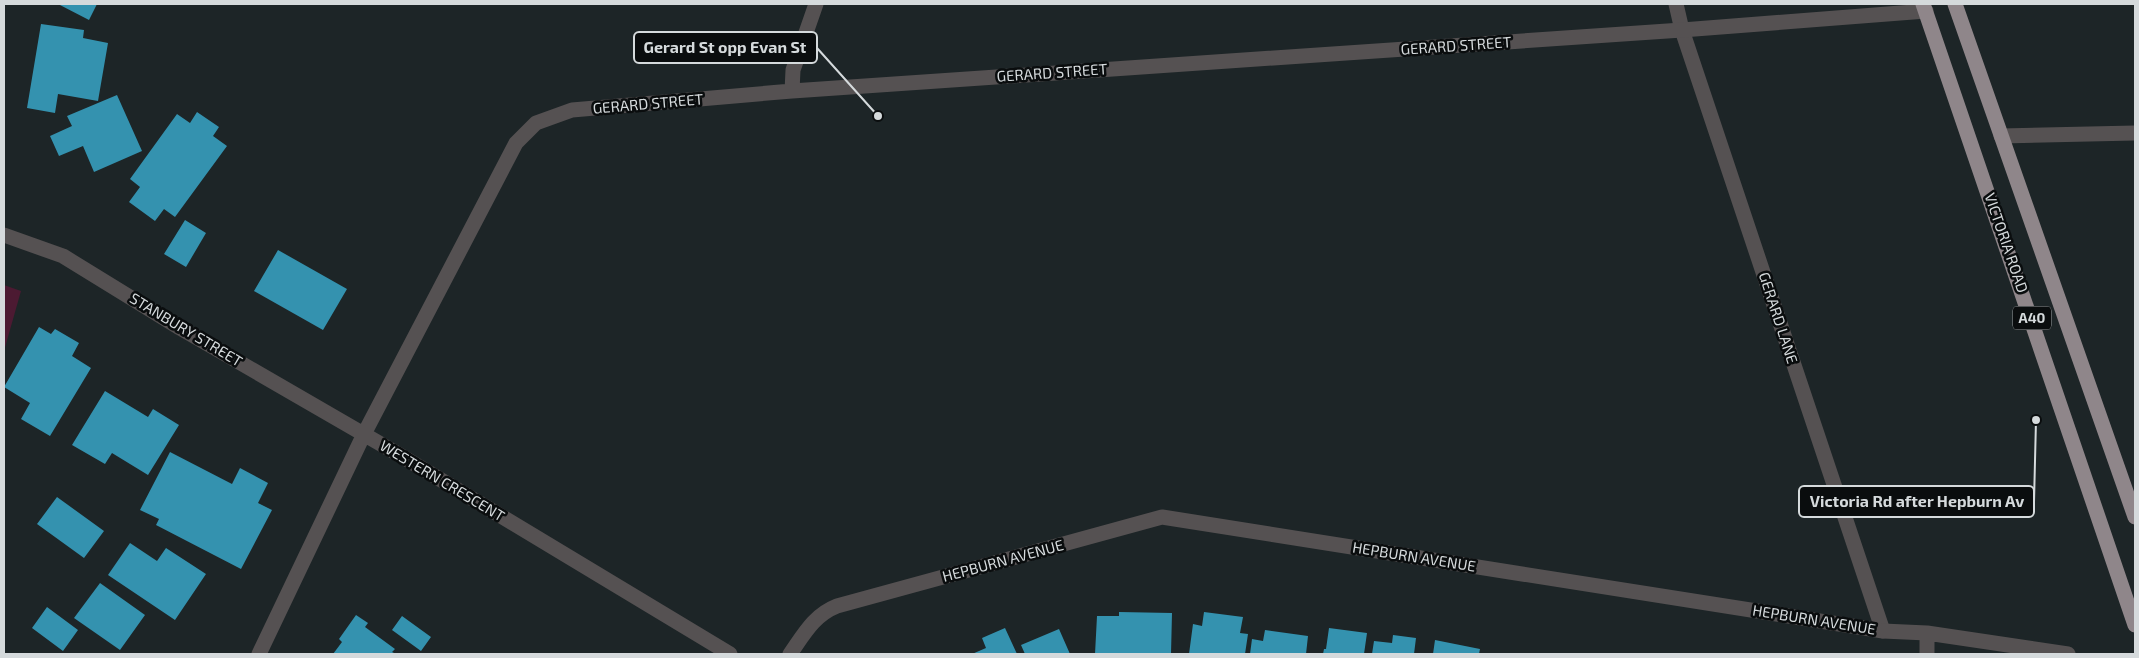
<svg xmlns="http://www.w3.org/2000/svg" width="2139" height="658" font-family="'Exo 2',sans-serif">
  <rect width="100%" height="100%" fill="#1d2527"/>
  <path fill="#4c1a32" d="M 4,285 L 21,291 L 4,351 Z"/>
  <path fill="#3492af" d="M 58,4 L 97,4 L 89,20 Z
    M 41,24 L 84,30 L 83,38 L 108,43 L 98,101 L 58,94 L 55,113 L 27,108 Z
    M 117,95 L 142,151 L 94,172 L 83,146 L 59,156 L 50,136 L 72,126 L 67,116 Z
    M 197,112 L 219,127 L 213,136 L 227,146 L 175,217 L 164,209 L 155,221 L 129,202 L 140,187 L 130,179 L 177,114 L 190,123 Z
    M 185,220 L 206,233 L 186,267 L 164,254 Z
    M 278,250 L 347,289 L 323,330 L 254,291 Z
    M 39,327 L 51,334 L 55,329 L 79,343 L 72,356 L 91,368 L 50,436 L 21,419 L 30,403 L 4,387 Z
    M 105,391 L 148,417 L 153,409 L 179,425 L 148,475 L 112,453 L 105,464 L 72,445 Z
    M 170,452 L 232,484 L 240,468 L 268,483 L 258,503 L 272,510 L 241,569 L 156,525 L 159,519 L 140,510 Z
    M 57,497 L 104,531 L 84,558 L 37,524 Z
    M 130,543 L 157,561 L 166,548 L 206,574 L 175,620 L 108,575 Z
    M 100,583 L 145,615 L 120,650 L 74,618 Z
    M 47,607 L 78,630 L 63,651 L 32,628 Z
    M 1119,612 L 1172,613 L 1171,654 L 1095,654 L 1097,616 L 1119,616 Z
    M 1204,612 L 1243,617 L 1240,633 L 1248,634 L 1245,654 L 1189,654 L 1193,624 L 1202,626 Z
    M 356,615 L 368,623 L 365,627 L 395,649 L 392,652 L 396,654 L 333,654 L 342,642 L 339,639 Z
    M 402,616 L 431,637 L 421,651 L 392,630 Z
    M 1005,628 L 1017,654 L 972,654 L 986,648 L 982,638 Z
    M 1329,628 L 1367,633 L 1364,654 L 1323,654 L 1324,649 L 1326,649 Z
    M 1059,629 L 1070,654 L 1025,654 L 1021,645 Z
    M 1265,630 L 1308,636 L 1306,654 L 1250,654 L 1252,639 L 1263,641 Z
    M 1393,635 L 1416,638 L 1414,654 L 1372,654 L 1374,641 L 1392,643 Z
    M 1435,640 L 1480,649 L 1479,654 L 1433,654 Z"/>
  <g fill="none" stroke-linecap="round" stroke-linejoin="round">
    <path stroke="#555152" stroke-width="15" d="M 1676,4 L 1682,30 L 1883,631"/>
    <path stroke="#555152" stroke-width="15" d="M 792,91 L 793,70 L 816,4
      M 2001,136 L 2135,133
      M 4,235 L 63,256 L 180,328 L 398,454 L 730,654
      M 259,654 L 364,434 L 516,143 L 536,123 L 572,110 L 792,91 L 1682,30 L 1926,11
      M 790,654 C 804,634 814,615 837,606 L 1162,517 L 1883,631 L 1927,633 L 2068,654
      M 1927,654 L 1927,633"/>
    <path stroke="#8f868a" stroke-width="15" d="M 1923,4 L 2135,625
      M 1955,4 L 2135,517"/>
  </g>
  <g text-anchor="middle" stroke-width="5" stroke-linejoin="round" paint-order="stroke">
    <rect fill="#0a0d0e" stroke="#989c9e" stroke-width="1" x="2013" y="306.5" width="38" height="23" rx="4"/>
    <g font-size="14" font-weight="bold" fill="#d5dadc">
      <text x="2032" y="323">A40</text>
    </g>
    <g font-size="15" fill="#d5dadc" stroke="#0a0d0e">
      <text transform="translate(1456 46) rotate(-4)" y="5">GERARD STREET</text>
      <text transform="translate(1052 73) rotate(-4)" y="5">GERARD STREET</text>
      <text transform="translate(648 104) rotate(-5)" y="5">GERARD STREET</text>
      <text transform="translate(2006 243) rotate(71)" y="5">VICTORIA ROAD</text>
      <text transform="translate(1778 318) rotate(72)" y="5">GERARD LANE</text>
      <text transform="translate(186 330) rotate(31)" y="5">STANBURY STREET</text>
      <text transform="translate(442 481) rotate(31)" y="5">WESTERN CRESCENT</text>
      <text transform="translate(1414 557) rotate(9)" y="5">HEPBURN AVENUE</text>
      <text transform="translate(1003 561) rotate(-15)" y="5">HEPBURN AVENUE</text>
      <text transform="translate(1814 620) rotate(9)" y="5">HEPBURN AVENUE</text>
    </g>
  </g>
  <path fill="none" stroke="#d5dadc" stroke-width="2" d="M878 116L817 48M2036 420L2034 502"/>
  <g fill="#d5dadc" stroke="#0a0d0e" stroke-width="2">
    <circle cx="878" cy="116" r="5"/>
    <circle cx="2036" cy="420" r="5"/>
  </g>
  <g fill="#0a0d0e" stroke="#d5dadc" stroke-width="2">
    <rect x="634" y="32" width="183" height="31" rx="5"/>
    <rect x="1799" y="486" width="235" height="31" rx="5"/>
  </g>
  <g font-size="16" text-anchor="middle" font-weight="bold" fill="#d5dadc">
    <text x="725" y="53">Gerard St opp Evan St</text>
    <text x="1917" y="507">Victoria Rd after Hepburn Av</text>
  </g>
  <rect width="2139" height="658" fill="none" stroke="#d5dadc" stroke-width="10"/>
</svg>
